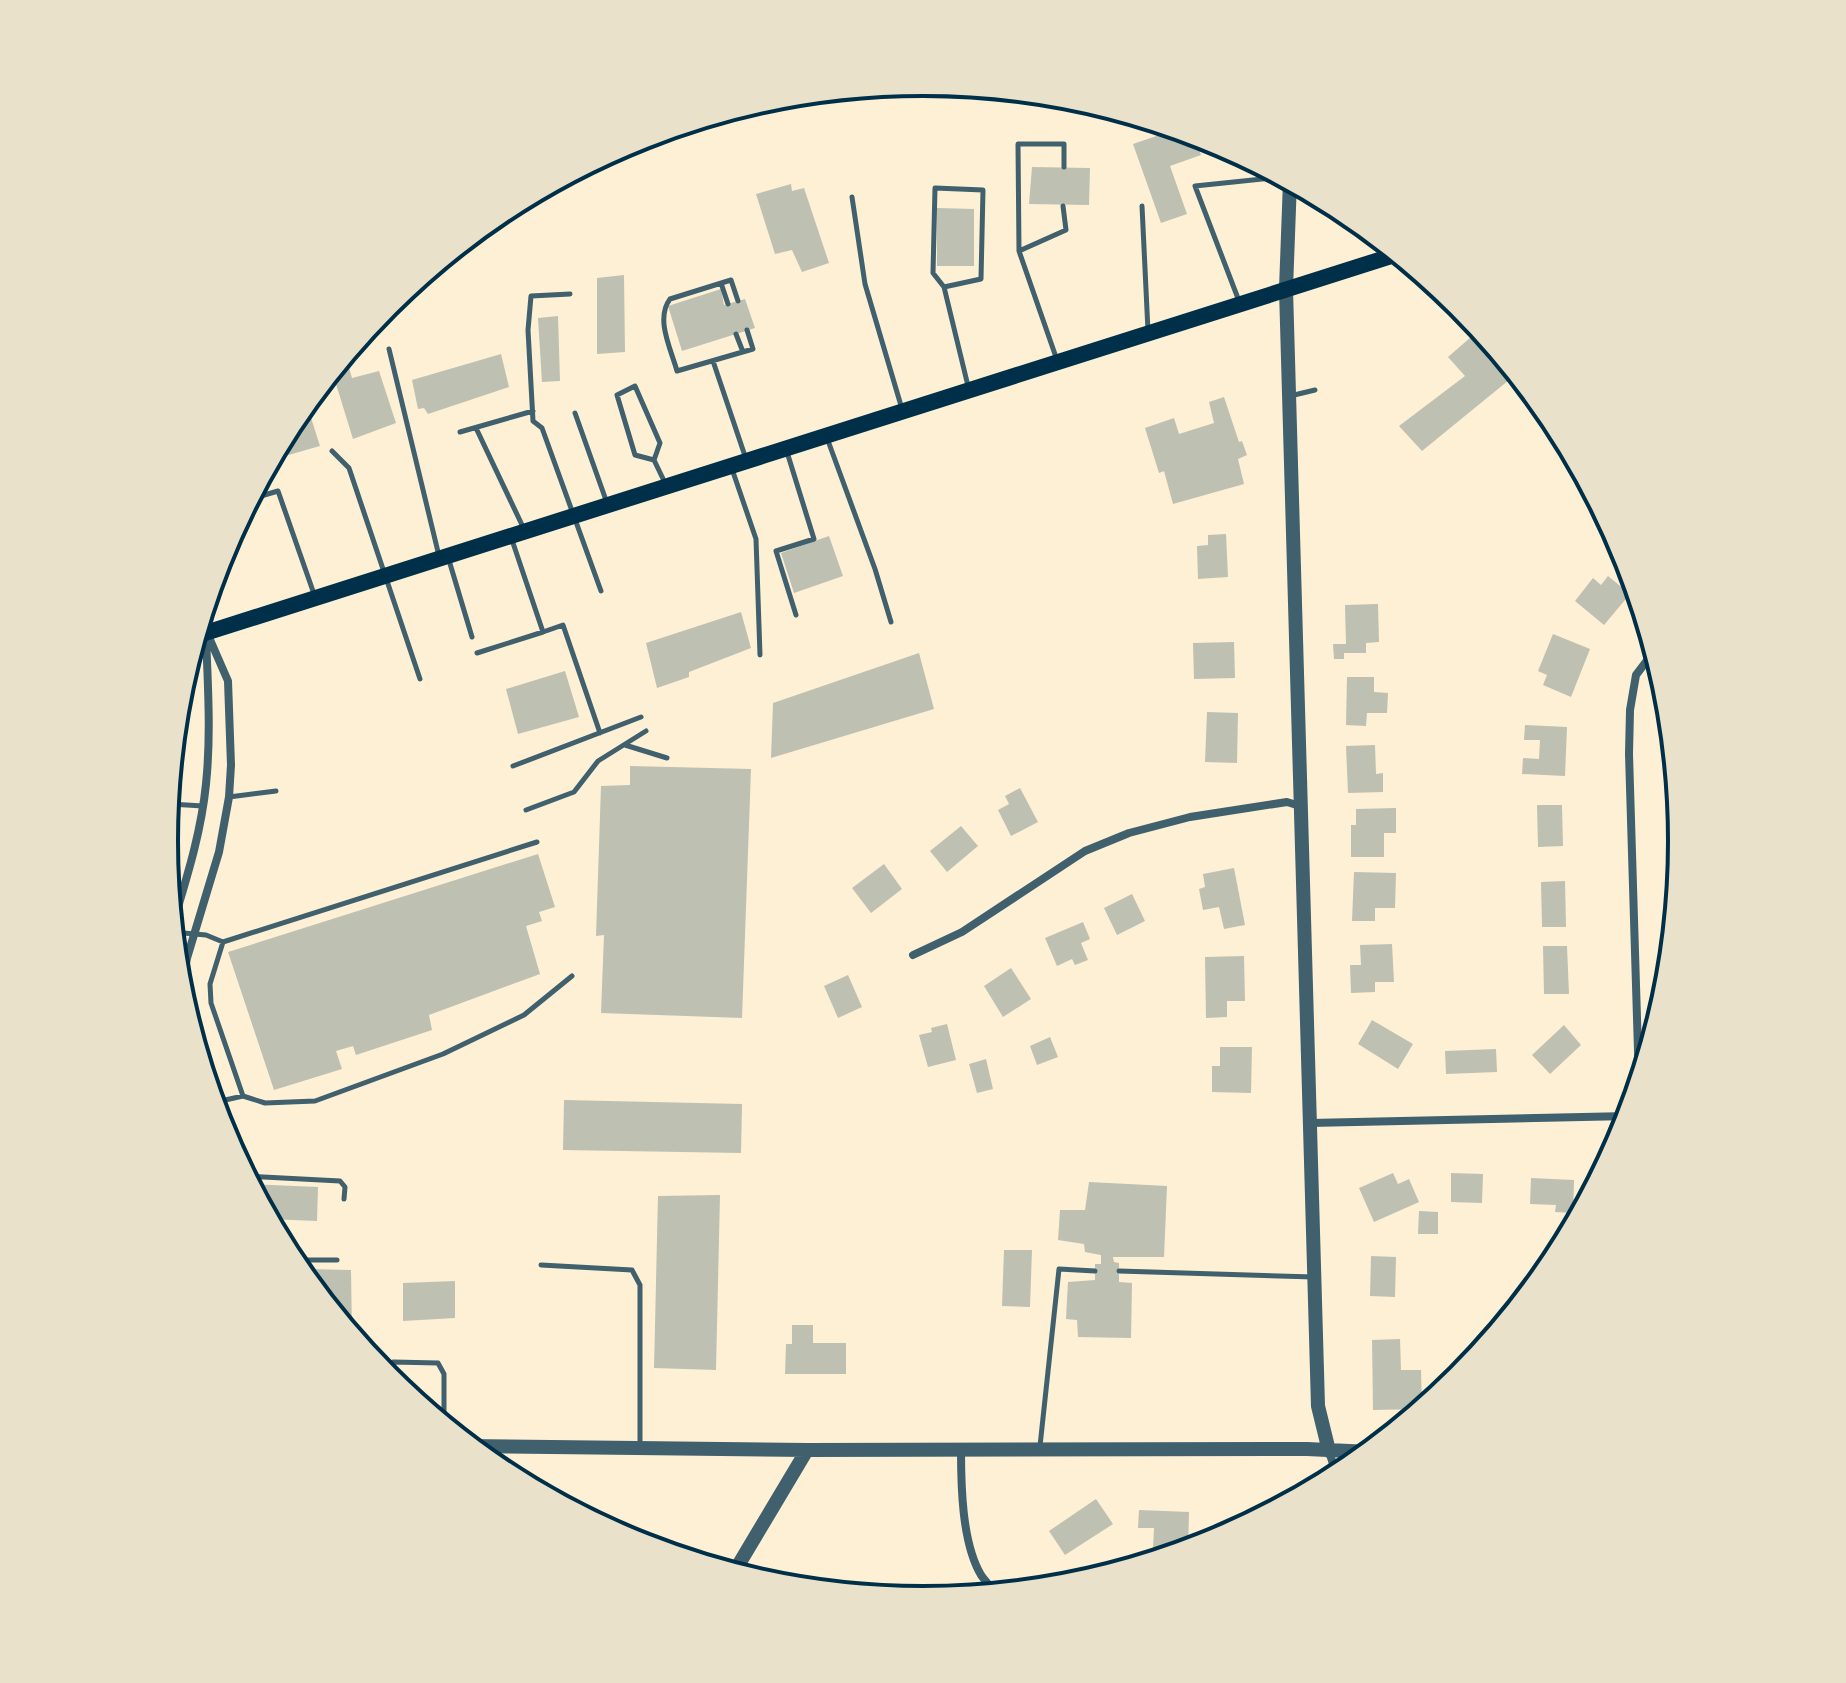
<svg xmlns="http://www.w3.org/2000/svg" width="1846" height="1683" font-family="'IBM Plex Serif',serif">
  <rect width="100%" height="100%" fill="#fdf0d5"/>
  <path fill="#bec0b2" d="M 1177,129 L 1194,134 L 1201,155 L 1170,166 L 1187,214 L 1161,223 L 1133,144 Z
    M 1032,167 L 1090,168 L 1089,205 L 1029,204 Z
    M 791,184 L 792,191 L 804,188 L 829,263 L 802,272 L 792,250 L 775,254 L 756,194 Z
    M 937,208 L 974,209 L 974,266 L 937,266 Z
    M 624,275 L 625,352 L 597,354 L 597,278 Z
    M 721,289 L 724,305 L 745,299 L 755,328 L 682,351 L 668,306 Z
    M 558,316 L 560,381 L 542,382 L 538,318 Z
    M 1471,337 L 1509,380 L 1422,451 L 1399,426 L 1465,376 L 1448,357 Z
    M 345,354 L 352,378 L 379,371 L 396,423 L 353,439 L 332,371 Z
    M 501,354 L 509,387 L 428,414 L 424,408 L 418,409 L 412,380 Z
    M 1224,397 L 1239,442 L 1242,441 L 1247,455 L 1238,459 L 1244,484 L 1173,504 L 1164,471 L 1159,473 L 1145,428 L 1174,418 L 1179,434 L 1214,423 L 1209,402 Z
    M 306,402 L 320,446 L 278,458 L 275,450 L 292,419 Z
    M 1226,534 L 1228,577 L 1198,579 L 1197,546 L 1208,545 L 1208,535 Z
    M 829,536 L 843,576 L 794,593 L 781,553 Z
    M 1608,576 L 1630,594 L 1604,625 L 1575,601 L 1593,578 L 1601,585 Z
    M 1378,604 L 1379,642 L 1366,643 L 1366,653 L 1344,653 L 1344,659 L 1334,659 L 1333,644 L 1346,644 L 1345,605 Z
    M 741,612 L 751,648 L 689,672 L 689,677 L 657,688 L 646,643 Z
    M 1553,634 L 1590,649 L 1571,697 L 1543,685 L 1547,675 L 1538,671 Z
    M 1234,642 L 1235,678 L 1194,679 L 1193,643 Z
    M 919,653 L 934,709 L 771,758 L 773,703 Z
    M 565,671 L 579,717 L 518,734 L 506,689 Z
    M 1347,677 L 1374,677 L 1374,692 L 1388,693 L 1387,713 L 1367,713 L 1366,726 L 1346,725 Z
    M 1207,712 L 1238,713 L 1237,763 L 1205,762 Z
    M 1525,725 L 1567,727 L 1565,776 L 1522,774 L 1523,758 L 1539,759 L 1540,740 L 1524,740 Z
    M 1375,745 L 1376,774 L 1383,773 L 1383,792 L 1348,793 L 1346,746 Z
    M 630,766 L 751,769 L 742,1018 L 601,1013 L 604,935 L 596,936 L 601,786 L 630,785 Z
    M 1020,788 L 1038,822 L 1011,836 L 998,810 L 1009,804 L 1005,796 Z
    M 1537,805 L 1562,805 L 1563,846 L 1538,847 Z
    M 1396,808 L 1396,833 L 1384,833 L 1384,857 L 1351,857 L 1351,825 L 1356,825 L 1356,809 Z
    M 961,826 L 978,846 L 947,872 L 930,851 Z
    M 538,854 L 555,907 L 539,912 L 542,921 L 526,926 L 540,974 L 429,1015 L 432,1030 L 356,1055 L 353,1046 L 336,1051 L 342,1069 L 274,1090 L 228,952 Z
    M 884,864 L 902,889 L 871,913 L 852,888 Z
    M 1234,868 L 1245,925 L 1224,929 L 1219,907 L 1203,910 L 1199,889 L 1205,887 L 1203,874 Z
    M 1354,872 L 1396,873 L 1395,908 L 1375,908 L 1375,921 L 1352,921 Z
    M 1565,881 L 1566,927 L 1542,927 L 1541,882 Z
    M 1132,894 L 1145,921 L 1117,935 L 1104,908 Z
    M 1083,922 L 1090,939 L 1081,943 L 1088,960 L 1075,965 L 1072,959 L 1057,966 L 1045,938 Z
    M 1392,944 L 1394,982 L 1375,982 L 1375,992 L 1351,993 L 1350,965 L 1361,965 L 1360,945 Z
    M 1543,946 L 1567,946 L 1569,994 L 1544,994 Z
    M 1244,956 L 1245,1001 L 1227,1001 L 1227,1017 L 1206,1018 L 1205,957 Z
    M 1011,968 L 1031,999 L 1003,1017 L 984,986 Z
    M 848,975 L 862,1007 L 838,1018 L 824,986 Z
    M 1372,1020 L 1413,1044 L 1398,1069 L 1358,1044 Z
    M 947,1024 L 956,1060 L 928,1067 L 919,1035 L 932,1032 L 931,1028 Z
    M 1564,1025 L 1581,1045 L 1550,1074 L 1532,1055 Z
    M 1050,1037 L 1058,1057 L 1037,1065 L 1030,1046 Z
    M 1220,1047 L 1252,1047 L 1251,1093 L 1212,1092 L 1212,1066 L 1220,1066 Z
    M 1496,1049 L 1497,1072 L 1446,1074 L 1445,1051 Z
    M 986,1059 L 993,1089 L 977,1093 L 969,1064 Z
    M 564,1100 L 742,1104 L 741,1153 L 563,1150 Z
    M 1393,1173 L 1398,1184 L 1409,1179 L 1419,1202 L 1374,1222 L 1359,1188 Z
    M 1451,1173 L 1483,1174 L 1482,1203 L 1451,1202 Z
    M 1531,1178 L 1574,1180 L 1573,1213 L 1555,1212 L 1556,1205 L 1530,1204 Z
    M 1089,1182 L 1167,1186 L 1164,1257 L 1113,1257 L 1114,1262 L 1119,1263 L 1119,1282 L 1132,1283 L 1131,1338 L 1078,1337 L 1077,1320 L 1066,1319 L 1068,1282 L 1095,1280 L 1095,1264 L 1101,1264 L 1101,1255 L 1085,1252 L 1084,1244 L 1058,1240 L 1060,1210 L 1085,1210 Z
    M 249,1184 L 318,1187 L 317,1221 L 268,1219 Z
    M 720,1195 L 716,1370 L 654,1368 L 658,1196 Z
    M 1419,1211 L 1438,1212 L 1438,1234 L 1418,1234 Z
    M 1004,1250 L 1032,1250 L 1030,1307 L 1002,1306 Z
    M 1371,1256 L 1396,1257 L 1395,1297 L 1370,1296 Z
    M 308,1269 L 351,1270 L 352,1337 L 309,1285 Z
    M 455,1281 L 455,1318 L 403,1321 L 403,1283 Z
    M 792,1325 L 813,1325 L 813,1343 L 846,1343 L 846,1374 L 785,1374 L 786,1344 L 792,1344 Z
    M 1400,1339 L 1401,1370 L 1421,1370 L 1422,1409 L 1373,1410 L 1372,1340 Z
    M 1096,1499 L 1113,1524 L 1065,1555 L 1049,1531 Z
    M 1139,1510 L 1189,1512 L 1188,1551 L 1153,1549 L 1154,1528 L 1138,1528 Z
    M 1261,1513 L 1262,1517 L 1228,1535 L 1225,1525 Z"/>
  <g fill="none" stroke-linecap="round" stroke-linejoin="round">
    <path stroke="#3f606c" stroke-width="5" d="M 852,197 L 865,284 L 902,409
      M 1063,206 L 1066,230 L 1019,251 L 1018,144 L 1064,144 L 1064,167
      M 1142,206 L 1148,331
      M 1019,251 L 1057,360
      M 721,283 L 728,304
      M 944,287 L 981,279 L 983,190 L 935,188 L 933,273 L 944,287 L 968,386
      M 570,294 L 531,296 L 528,330 L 533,421 L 542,428 L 601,591
      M 738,301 L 731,280 L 670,299 C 655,319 671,349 677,371 L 753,349 L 747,330
      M 1239,301 L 1195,186 L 1282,177
      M 736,334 L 743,352
      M 389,349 L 439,556
      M 713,361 L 746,459
      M 1290,396 L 1315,390
      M 575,413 L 607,503
      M 476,428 L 523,527
      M 460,432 L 533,411
      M 827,438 L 875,569 L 891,622
      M 332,451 L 349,468 L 420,679
      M 787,452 L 814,539 L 776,551 L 796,615
      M 654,460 L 635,455 L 617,395 L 635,386 L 660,443 L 654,460 L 666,485
      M 732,469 L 756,539 L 760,655
      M 261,496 L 278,491 L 314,594
      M 511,537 L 543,632 L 563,625 L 600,733
      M 448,557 L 472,637
      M 477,653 L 543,632
      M 625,745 L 667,758
      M 513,766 L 641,717
      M 229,797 L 276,791
      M 168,798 L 170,804 L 203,806
      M 526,810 L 574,792 L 598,761 L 646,731
      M 172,932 L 206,935 L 223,942 L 537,842
      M 223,942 L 210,984 L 211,1003 L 243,1096 L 265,1103 L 315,1101 L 443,1054 L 524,1015 L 572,976
      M 212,1103 L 243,1096
      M 245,1176 L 340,1181 L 345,1187 L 344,1199
      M 290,1260 L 337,1260
      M 541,1265 L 632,1270 L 640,1285 L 640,1447
      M 1119,1271 L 1314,1277
      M 385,1377 L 385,1368 L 393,1362 L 438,1363 L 444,1374 L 444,1426
      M 1040,1446 L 1059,1269 L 1095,1271"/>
    <path stroke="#3f606c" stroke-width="8" d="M 172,927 C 186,880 201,834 206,784 C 211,736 208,686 206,637
      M 913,955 L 962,932 L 1085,851 L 1129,833 L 1190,817 L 1287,802 L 1300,806
      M 180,997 L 187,958 L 219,852 L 229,797 L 231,765 L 228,681 L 201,619
      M 1639,1084 L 1629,754 L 1630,710 L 1636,675 L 1655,650
      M 1310,1123 L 1629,1116
      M 961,1450 C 961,1486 962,1543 981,1575 C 985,1581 992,1588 997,1594
      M 1329,1451 L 1337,1477"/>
    <path stroke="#3f606c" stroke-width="14" d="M 1290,181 L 1286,289 L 1318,1406 L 1329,1451
      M 468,1446 L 807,1450 L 1307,1449 L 1370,1452
      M 733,1574 L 807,1450"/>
    <path stroke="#003049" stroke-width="16" d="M 196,636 L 1398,254"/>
  </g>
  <path d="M0 0H1846V1683H0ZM178 841a745 745 0 1 1 1490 0a745 745 0 1 1-1490 0Z" fill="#e9e1ca" fill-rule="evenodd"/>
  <path fill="none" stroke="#003049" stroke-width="4" d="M178 841a745 745 0 1 1 1490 0a745 745 0 1 1-1490 0Z"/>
</svg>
